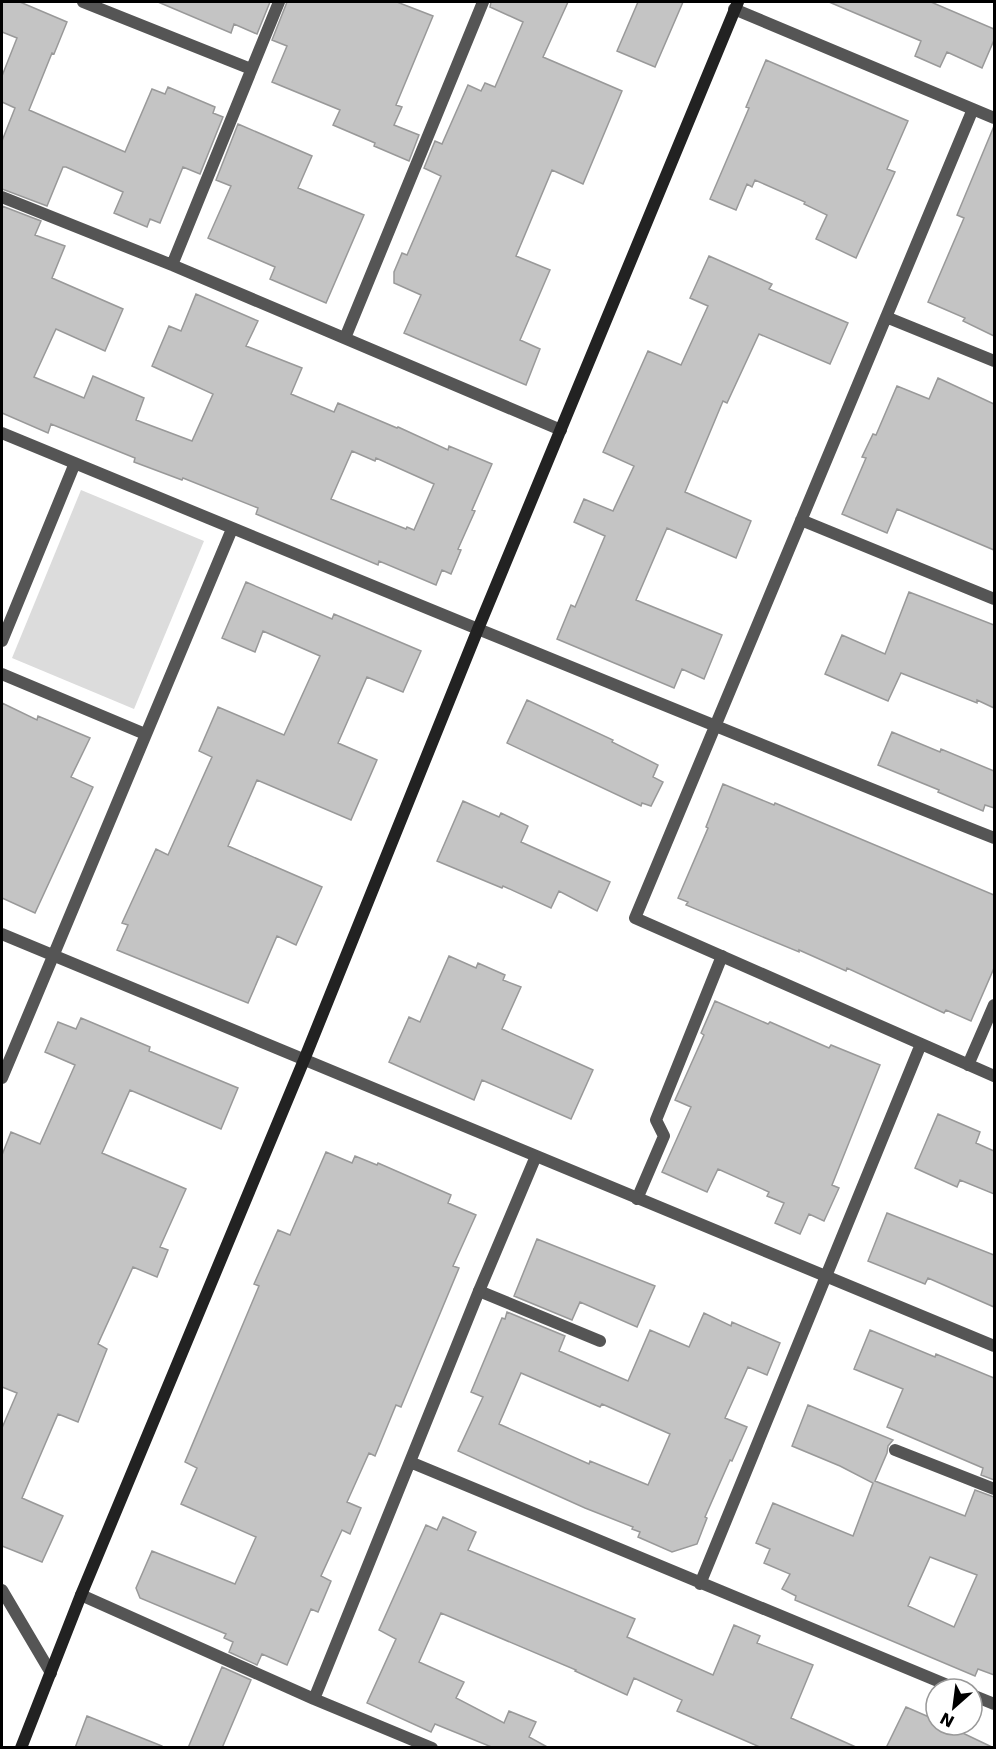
<svg xmlns="http://www.w3.org/2000/svg" width="996" height="1749" font-family="'DejaVu Sans',sans-serif">
  <rect width="100%" height="100%" fill="#fff"/>
  <path fill="#dcdcdc" d="M 81,490 L 204,541 L 134,709 L 12,658 Z"/>
  <path fill="#c4c4c4" stroke="#999" stroke-width="1.5" fill-rule="evenodd" d="M 2,2 L 20,2 L 67,22 L 54,54 L 52,53 L 29,110 L 125,152 L 152,89 L 165,94 L 168,87 L 215,107 L 213,113 L 223,117 L 200,174 L 183,167 L 160,223 L 150,219 L 147,227 L 114,213 L 123,192 L 66,167 L 63,167 L 47,206 L 2,189 L 2,141 L 15,108 L 2,102 L 2,76 L 17,38 L 2,32 Z
    M 158,2 L 270,2 L 257,34 L 234,24 L 231,33 Z
    M 287,2 L 397,2 L 433,16 L 396,105 L 402,107 L 394,125 L 419,135 L 409,161 L 374,146 L 375,143 L 333,125 L 340,110 L 272,82 L 287,46 L 272,40 Z
    M 491,2 L 568,2 L 543,57 L 622,91 L 583,184 L 552,170 L 516,256 L 550,270 L 520,340 L 540,349 L 526,385 L 404,333 L 421,295 L 394,283 L 394,272 L 402,253 L 407,255 L 441,176 L 424,168 L 435,141 L 442,144 L 468,85 L 481,91 L 485,83 L 495,87 L 523,22 L 490,7 Z
    M 638,2 L 683,2 L 655,67 L 617,51 Z
    M 829,2 L 931,2 L 994,29 L 994,40 L 982,68 L 947,52 L 940,67 L 915,56 L 921,41 Z
    M 766,60 L 908,121 L 887,169 L 895,172 L 856,258 L 816,239 L 827,215 L 804,204 L 805,202 L 755,180 L 752,187 L 747,184 L 736,210 L 710,199 L 749,108 L 746,107 Z
    M 238,124 L 312,156 L 298,188 L 364,215 L 326,303 L 270,279 L 275,267 L 208,238 L 231,186 L 216,180 Z
    M 994,126 L 994,336 L 963,321 L 965,318 L 928,302 L 964,218 L 957,215 Z
    M 2,206 L 41,221 L 35,235 L 65,246 L 52,278 L 123,309 L 105,351 L 56,329 L 34,377 L 84,398 L 93,376 L 144,398 L 136,420 L 192,441 L 213,394 L 152,366 L 169,326 L 181,331 L 196,294 L 258,321 L 246,346 L 302,368 L 291,394 L 334,412 L 338,403 L 397,428 L 398,427 L 448,450 L 449,446 L 492,464 L 472,510 L 475,511 L 458,549 L 461,550 L 451,574 L 442,570 L 436,585 L 379,561 L 378,565 L 256,514 L 258,508 L 183,478 L 182,480 L 134,462 L 135,458 L 51,424 L 48,433 L 2,413 ZM 352,451 L 375,461 L 376,458 L 434,484 L 414,530 L 407,527 L 406,529 L 331,499 Z
    M 709,256 L 772,284 L 769,289 L 848,323 L 830,364 L 759,334 L 727,403 L 723,401 L 685,492 L 751,521 L 736,558 L 667,528 L 636,600 L 722,635 L 704,679 L 682,669 L 674,688 L 557,639 L 571,605 L 575,607 L 605,536 L 574,522 L 584,499 L 613,511 L 634,466 L 603,452 L 648,351 L 681,365 L 708,306 L 690,298 Z
    M 938,378 L 994,404 L 994,550 L 897,509 L 887,533 L 842,514 L 866,458 L 862,457 L 873,434 L 876,435 L 897,386 L 929,399 Z
    M 246,582 L 332,619 L 334,614 L 421,651 L 403,692 L 367,677 L 338,743 L 377,760 L 351,820 L 257,780 L 228,846 L 322,887 L 296,945 L 277,936 L 248,1003 L 117,950 L 128,925 L 122,923 L 156,849 L 168,855 L 212,757 L 199,751 L 218,707 L 284,735 L 320,656 L 263,631 L 255,652 L 222,638 Z
    M 909,592 L 994,625 L 994,708 L 977,700 L 977,703 L 901,673 L 888,701 L 825,674 L 842,635 L 885,654 Z
    M 527,700 L 613,740 L 612,742 L 658,765 L 653,777 L 663,782 L 651,806 L 642,803 L 641,806 L 507,743 Z
    M 2,703 L 37,720 L 38,716 L 90,738 L 71,777 L 93,787 L 35,913 L 2,898 Z
    M 892,732 L 940,752 L 941,749 L 994,771 L 994,808 L 985,805 L 983,811 L 938,792 L 939,790 L 878,765 Z
    M 723,784 L 774,805 L 775,803 L 994,895 L 994,968 L 971,1021 L 946,1010 L 944,1013 L 847,968 L 846,971 L 799,950 L 799,952 L 686,905 L 688,902 L 678,898 L 708,828 L 706,827 Z
    M 463,801 L 499,817 L 501,813 L 528,826 L 521,842 L 610,882 L 597,911 L 559,891 L 551,908 L 503,886 L 502,888 L 437,861 Z
    M 449,956 L 476,968 L 478,963 L 505,975 L 503,980 L 521,987 L 502,1029 L 593,1070 L 571,1119 L 482,1080 L 474,1100 L 389,1062 L 409,1017 L 420,1022 Z
    M 715,1001 L 768,1024 L 770,1022 L 829,1048 L 831,1045 L 880,1065 L 832,1185 L 839,1188 L 824,1221 L 809,1214 L 800,1234 L 775,1223 L 784,1203 L 767,1196 L 769,1192 L 718,1169 L 707,1192 L 662,1172 L 691,1107 L 675,1100 L 704,1035 L 701,1033 Z
    M 81,1018 L 150,1047 L 149,1051 L 238,1088 L 221,1129 L 130,1090 L 102,1153 L 186,1189 L 160,1247 L 168,1250 L 157,1277 L 133,1267 L 98,1344 L 107,1349 L 78,1422 L 58,1414 L 22,1498 L 63,1516 L 42,1562 L 2,1546 L 2,1428 L 17,1393 L 2,1387 L 2,1155 L 11,1132 L 40,1144 L 75,1065 L 45,1052 L 58,1022 L 76,1029 Z
    M 938,1114 L 980,1132 L 976,1143 L 994,1151 L 994,1194 L 960,1180 L 957,1187 L 915,1168 Z
    M 326,1152 L 352,1163 L 355,1156 L 377,1165 L 378,1163 L 451,1195 L 448,1203 L 476,1215 L 453,1266 L 459,1268 L 401,1407 L 396,1405 L 375,1456 L 369,1453 L 347,1502 L 361,1508 L 350,1534 L 342,1530 L 321,1576 L 331,1581 L 318,1612 L 311,1609 L 287,1665 L 262,1654 L 257,1665 L 229,1652 L 233,1642 L 224,1638 L 226,1634 L 140,1598 L 136,1588 L 152,1551 L 235,1584 L 256,1537 L 181,1504 L 197,1468 L 185,1462 L 259,1286 L 254,1284 L 278,1230 L 290,1235 Z
    M 887,1213 L 994,1255 L 994,1307 L 928,1278 L 925,1284 L 868,1261 Z
    M 537,1239 L 655,1286 L 637,1327 L 580,1302 L 572,1320 L 514,1296 Z
    M 507,1312 L 565,1336 L 559,1351 L 628,1381 L 650,1330 L 689,1347 L 704,1313 L 731,1326 L 732,1322 L 780,1343 L 767,1375 L 748,1367 L 725,1418 L 747,1427 L 732,1461 L 730,1460 L 705,1517 L 707,1518 L 697,1544 L 672,1552 L 638,1537 L 640,1532 L 632,1529 L 633,1527 L 585,1508 L 458,1451 L 483,1397 L 471,1392 L 502,1318 L 505,1319 ZM 521,1373 L 600,1407 L 602,1404 L 670,1434 L 648,1485 L 590,1461 L 589,1464 L 499,1424 Z
    M 870,1330 L 935,1357 L 936,1354 L 994,1378 L 994,1480 L 981,1475 L 983,1468 L 887,1427 L 903,1389 L 854,1369 Z
    M 808,1405 L 893,1440 L 888,1446 L 887,1453 L 875,1481 L 965,1516 L 975,1490 L 994,1497 L 994,1675 L 978,1669 L 975,1676 L 795,1600 L 796,1596 L 782,1589 L 790,1574 L 764,1563 L 770,1549 L 756,1543 L 773,1503 L 853,1536 L 873,1483 L 840,1466 L 792,1446 ZM 930,1557 L 977,1575 L 954,1627 L 908,1606 Z
    M 443,1517 L 476,1532 L 468,1550 L 635,1619 L 627,1637 L 713,1675 L 734,1625 L 760,1636 L 757,1643 L 813,1665 L 791,1718 L 858,1748 L 762,1748 L 677,1711 L 682,1700 L 634,1678 L 627,1695 L 575,1671 L 576,1670 L 441,1613 L 419,1662 L 464,1682 L 456,1698 L 504,1723 L 509,1711 L 536,1722 L 529,1737 L 549,1748 L 494,1748 L 435,1724 L 431,1732 L 367,1703 L 396,1639 L 379,1630 L 426,1525 L 437,1530 Z
    M 222,1667 L 251,1680 L 222,1748 L 188,1748 Z
    M 906,1707 L 936,1720 L 936,1725 L 946,1725 L 994,1748 L 886,1748 Z
    M 87,1716 L 162,1746 L 162,1748 L 75,1748 Z"/>
  <g fill="none" stroke-linecap="round" stroke-linejoin="round">
    <path stroke="#555" stroke-width="12" d="M 637,1199 L 664,1136 L 656,1120 L 722,956
      M 479,1291 L 600,1341
      M 895,1450 L 994,1489"/>
    <path stroke="#555" stroke-width="12" d="M 83,2 L 251,69
      M 734,9 L 994,118
      M 973,109 L 635,918 L 994,1076
      M 2,197 L 172,265 L 561,430
      M 172,265 L 279,2
      M 886,317 L 994,361
      M 345,338 L 483,2
      M 2,433 C 332,569 662,706 994,838
      M 801,520 L 994,599
      M 2,641 L 75,463
      M 2,674 L 145,734
      M 2,934 L 994,1346
      M 968,1065 L 994,1005
      M 2,1078 L 232,529
      M 410,1462 L 957,1689
      M 700,1584 L 921,1044
      M 2,1590 L 51,1673
      M 81,1595 L 314,1699 L 432,1748
      M 972,1695 L 994,1704
      M 314,1699 L 479,1291 L 536,1156"/>
    <path stroke="#222" stroke-width="12" d="M 21,1748 L 81,1595 L 304,1060 L 478,629 L 738,2"/>
  </g>
  <rect width="996" height="1749" fill="none" stroke="#000000" stroke-width="6"/>
  <g transform="translate(954 1707) rotate(208)"><circle r="28" fill="#ffffff" stroke="#999999" stroke-width="1.5"/>
  <path d="M0-4.5L10 22L0 15L-10 22Z" fill="#000000"/>
  <text y="-9" font-size="16" font-weight="bold" text-anchor="middle" fill="#000000">N</text>
  </g>
</svg>
